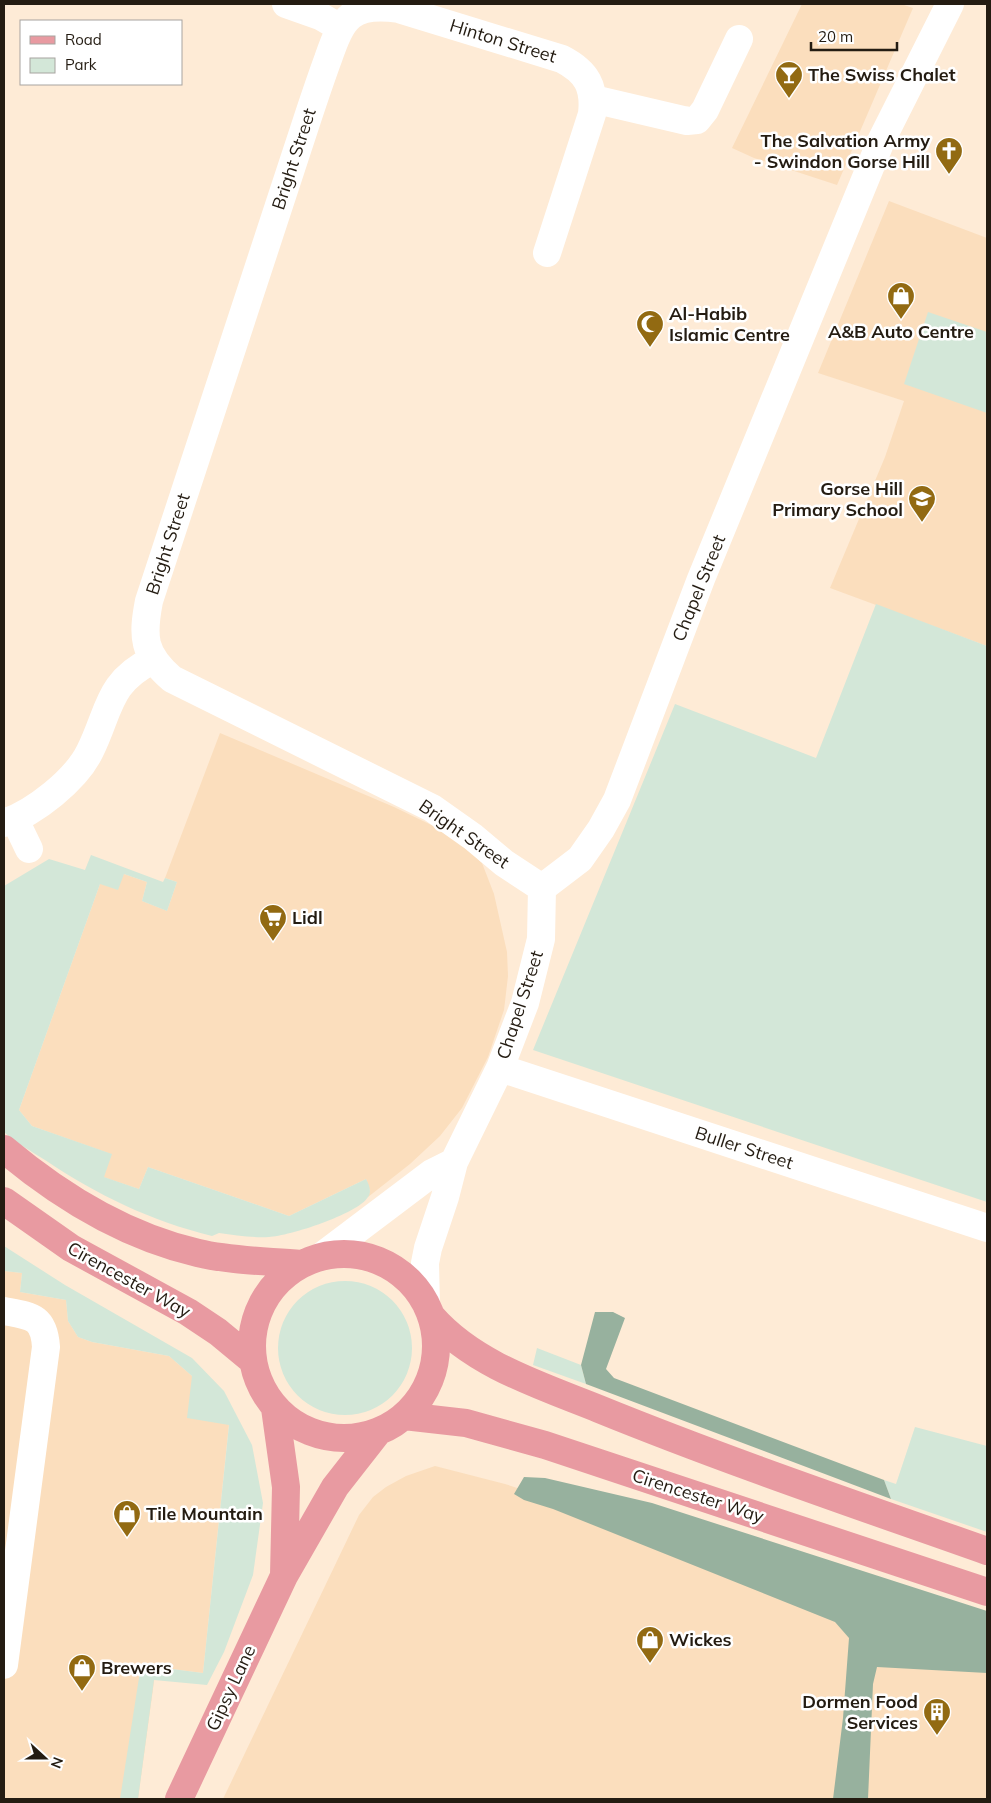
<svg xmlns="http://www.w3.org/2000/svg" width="991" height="1803" font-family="Mulish,sans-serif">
  <rect width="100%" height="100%" fill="#feebd6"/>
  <path fill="#fbdebd" d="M 802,4 L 901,4 L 913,8 L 837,185 L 754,158 L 732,148 Z
    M 889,201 L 987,238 L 987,646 L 830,588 L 885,457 L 904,401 L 818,373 Z
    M 220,733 L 394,807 L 452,835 L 482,863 L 494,894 L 507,952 L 508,976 L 504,1010 L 488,1057 L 462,1108 L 440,1136 L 410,1164 L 368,1197 L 370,1191 L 366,1179 L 289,1216 L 148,1167 L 139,1189 L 103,1177 L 111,1154 L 32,1126 L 19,1110 L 100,884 L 124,874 L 147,882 L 142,901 L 167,911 L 177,882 L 165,878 Z
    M 4,1271 L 22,1273 L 20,1292 L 66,1300 L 68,1321 L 78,1337 L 92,1342 L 169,1356 L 192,1376 L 229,1424 L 203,1673 L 156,1667 L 138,1799 L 4,1799 Z
    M 435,1466 L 505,1484 L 987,1640 L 987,1799 L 223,1799 L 359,1515 L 373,1497 L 386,1487 L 406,1476 Z"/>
  <path fill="#d3e7d8" d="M 928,312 L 987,332 L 987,413 L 904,384 Z
    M 876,604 L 987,646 L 987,1202 L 533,1050 L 675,704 L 816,758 Z
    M 91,855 L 163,882 L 165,878 L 177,882 L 167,911 L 142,901 L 147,882 L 124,874 L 118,890 L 100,884 L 19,1110 L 32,1126 L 112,1154 L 104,1177 L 139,1189 L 148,1167 L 289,1216 L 366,1179 C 369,1184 372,1192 368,1197 C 358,1214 289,1236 269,1237 C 252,1238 235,1235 219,1233 L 212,1236 C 151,1221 97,1195 45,1160 C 31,1151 16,1143 4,1132 L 4,886 L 49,859 L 85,870 Z
    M 4,1246 L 65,1285 L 192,1358 L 224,1391 L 252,1445 L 263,1503 L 253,1575 L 224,1652 L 207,1685 L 154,1680 L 138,1799 L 120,1799 L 141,1665 L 203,1673 L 229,1425 L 187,1418 L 192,1376 L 169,1356 L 92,1342 L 78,1337 L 68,1321 L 66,1300 L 20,1292 L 22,1273 L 4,1271 Z
    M278 1348a67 67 0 1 1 134 0a67 67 0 1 1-134 0Z
    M 537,1348 L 581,1365 L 586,1384 L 533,1365 Z
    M 915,1427 L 987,1446 L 987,1532 L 891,1499 L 884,1480 L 896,1484 Z"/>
  <path fill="#97b19e" d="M 595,1312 L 613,1312 L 625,1318 L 606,1369 L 614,1378 L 884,1480 L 891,1499 L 586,1384 L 581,1365 Z
    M 524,1477 L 545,1478 L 652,1503 L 987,1611 L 987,1673 L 877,1667 L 873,1684 L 868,1799 L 833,1799 L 843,1718 L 849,1638 L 835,1622 L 553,1509 L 524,1500 L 514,1494 Z"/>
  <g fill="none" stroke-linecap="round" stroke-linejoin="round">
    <path stroke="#fff" stroke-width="28" d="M 286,4 L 320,16 L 339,27
      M 593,99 L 687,121 L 697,120 L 705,110 L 739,39
      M 15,820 L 29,849
      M 4,823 C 34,813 76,780 90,751 C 110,711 107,682 153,660
      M 542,888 L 504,863 L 473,837 L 432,808 L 172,679 C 143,654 142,637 149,601 L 309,114 C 315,96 321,78 328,59 C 342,18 351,2 399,9 L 562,59 C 587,72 595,87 592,114 L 547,253
      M 500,1068 L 987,1228
      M 322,1256 L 432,1173 L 454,1162
      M 426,1304 L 425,1263 L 428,1248 L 445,1197 L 454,1162 L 500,1068 L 525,1003 L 541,939 L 542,888 L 580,859 L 601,829 L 617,800 L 701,579 L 881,141 L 950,4
      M 4,1311 C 31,1316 44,1316 46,1347 L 4,1665"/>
    <path stroke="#e89aa1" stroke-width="28" d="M 4,1149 C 61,1197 125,1236 198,1253 C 231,1261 267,1261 301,1264
      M 4,1201 L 71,1248 L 188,1312 L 218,1332 L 253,1361
      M252 1346a92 92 0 1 1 184 0a92 92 0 1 1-184 0Z
      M 432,1317 C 474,1365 542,1386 599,1409 C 727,1461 857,1505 987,1551
      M 275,1408 L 286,1487 L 284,1575
      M 404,1416 L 466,1423 L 545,1445 L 987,1592
      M 179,1799 L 284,1576 L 335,1487 L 378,1432"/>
  </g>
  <defs>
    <symbol id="bar-pin" viewBox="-11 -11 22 30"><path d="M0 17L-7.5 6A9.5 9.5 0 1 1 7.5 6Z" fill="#926a12" stroke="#fff"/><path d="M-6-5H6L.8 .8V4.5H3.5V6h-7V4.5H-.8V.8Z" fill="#fff"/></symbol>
    <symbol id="church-pin" viewBox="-11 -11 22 30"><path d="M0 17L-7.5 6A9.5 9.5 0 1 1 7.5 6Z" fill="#926a12" stroke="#fff"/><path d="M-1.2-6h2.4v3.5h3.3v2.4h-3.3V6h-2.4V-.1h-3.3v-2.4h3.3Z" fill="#fff"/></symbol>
    <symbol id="shop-pin" viewBox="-11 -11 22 30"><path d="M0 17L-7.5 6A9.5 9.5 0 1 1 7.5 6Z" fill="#926a12" stroke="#fff"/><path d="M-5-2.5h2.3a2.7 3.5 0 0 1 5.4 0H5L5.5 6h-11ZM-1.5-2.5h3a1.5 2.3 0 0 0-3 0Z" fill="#fff"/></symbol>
    <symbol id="mosque-pin" viewBox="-11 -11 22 30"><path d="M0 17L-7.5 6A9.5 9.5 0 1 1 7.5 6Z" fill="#926a12" stroke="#fff"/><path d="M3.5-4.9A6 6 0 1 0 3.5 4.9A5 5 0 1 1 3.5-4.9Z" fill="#fff"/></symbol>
    <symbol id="school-pin" viewBox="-11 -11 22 30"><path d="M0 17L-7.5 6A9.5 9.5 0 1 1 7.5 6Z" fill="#926a12" stroke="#fff"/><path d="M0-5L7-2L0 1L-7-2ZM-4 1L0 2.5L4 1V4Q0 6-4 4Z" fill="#fff"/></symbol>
    <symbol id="supermarket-pin" viewBox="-11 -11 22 30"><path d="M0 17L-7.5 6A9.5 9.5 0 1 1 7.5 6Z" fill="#926a12" stroke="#fff"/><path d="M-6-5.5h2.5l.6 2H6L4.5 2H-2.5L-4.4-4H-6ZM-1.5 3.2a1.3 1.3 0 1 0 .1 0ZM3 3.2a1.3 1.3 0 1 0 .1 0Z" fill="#fff"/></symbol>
    <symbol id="building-pin" viewBox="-11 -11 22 30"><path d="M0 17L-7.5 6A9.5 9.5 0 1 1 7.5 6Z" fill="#926a12" stroke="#fff"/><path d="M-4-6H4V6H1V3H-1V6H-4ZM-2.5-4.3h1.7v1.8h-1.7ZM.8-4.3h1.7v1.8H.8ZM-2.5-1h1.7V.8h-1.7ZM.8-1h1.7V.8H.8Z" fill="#fff"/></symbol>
  </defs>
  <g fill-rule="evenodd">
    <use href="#bar-pin" x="773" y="59" width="32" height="43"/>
    <use href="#church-pin" x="933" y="135" width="32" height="43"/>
    <use href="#shop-pin" x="885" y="280" width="32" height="43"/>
    <use href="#mosque-pin" x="634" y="308" width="32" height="43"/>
    <use href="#school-pin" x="906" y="483" width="32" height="43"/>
    <use href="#supermarket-pin" x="257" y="902" width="32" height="43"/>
    <use href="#shop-pin" x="111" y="1498" width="32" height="43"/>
    <use href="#shop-pin" x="634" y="1624" width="32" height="43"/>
    <use href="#shop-pin" x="66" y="1652" width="32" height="43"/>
    <use href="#building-pin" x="921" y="1696" width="32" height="43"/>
  </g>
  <g text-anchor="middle" stroke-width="5" stroke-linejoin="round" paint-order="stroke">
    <g font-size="18" fill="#241c12" stroke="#fff">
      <text transform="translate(503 41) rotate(17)" y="6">Hinton Street</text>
      <text transform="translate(294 159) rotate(-72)" y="6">Bright Street</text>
      <text transform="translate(168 544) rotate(-72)" y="6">Bright Street</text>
      <text transform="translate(699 588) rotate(-68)" y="6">Chapel Street</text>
      <text transform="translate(464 834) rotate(35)" y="6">Bright Street</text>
      <text transform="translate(520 1005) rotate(-72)" y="6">Chapel Street</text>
      <text transform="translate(744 1148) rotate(18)" y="6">Buller Street</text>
      <text transform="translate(129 1280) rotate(29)" y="6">Cirencester Way</text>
      <text transform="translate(698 1496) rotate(18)" y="6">Cirencester Way</text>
      <text transform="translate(231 1688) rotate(-65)" y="6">Gipsy Lane</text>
    </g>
    <g font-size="18" font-weight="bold" fill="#241c12" stroke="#fff" text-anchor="start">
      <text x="808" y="81">The Swiss Chalet</text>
      <text x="930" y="147" text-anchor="end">The Salvation Army<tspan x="930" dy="21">- Swindon Gorse Hill</tspan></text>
      <text x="669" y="320">Al-Habib<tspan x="669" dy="21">Islamic Centre</tspan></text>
      <text x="901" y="338" text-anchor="middle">A&amp;B Auto Centre</text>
      <text x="903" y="495" text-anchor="end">Gorse Hill<tspan x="903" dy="21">Primary School</tspan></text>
      <text x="292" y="924">Lidl</text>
      <text x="146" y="1520">Tile Mountain</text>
      <text x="669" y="1646">Wickes</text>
      <text x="101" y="1674">Brewers</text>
      <text x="918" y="1708" text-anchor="end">Dormen Food<tspan x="918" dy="21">Services</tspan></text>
    </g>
  </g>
  <rect width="991" height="1803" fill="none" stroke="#241c12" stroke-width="10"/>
  <rect x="20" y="20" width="162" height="65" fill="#ffffff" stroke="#a7a4a0"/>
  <rect x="30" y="36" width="25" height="8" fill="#e89aa1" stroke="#a7a4a0"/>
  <text x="65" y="45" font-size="15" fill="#241c12">Road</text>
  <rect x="30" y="58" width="25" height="15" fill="#d3e7d8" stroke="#a7a4a0"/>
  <text x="65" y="70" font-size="15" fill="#241c12">Park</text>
  <g transform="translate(45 1758) rotate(111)" stroke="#ffffff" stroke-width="4" paint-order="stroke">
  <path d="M0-4L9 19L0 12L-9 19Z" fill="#241c12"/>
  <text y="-8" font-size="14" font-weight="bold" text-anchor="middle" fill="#241c12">N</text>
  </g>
  <path d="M811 42v8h86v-8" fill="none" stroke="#241c12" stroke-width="2.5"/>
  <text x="818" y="42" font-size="15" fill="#241c12" stroke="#ffffff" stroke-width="4" paint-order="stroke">20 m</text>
</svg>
